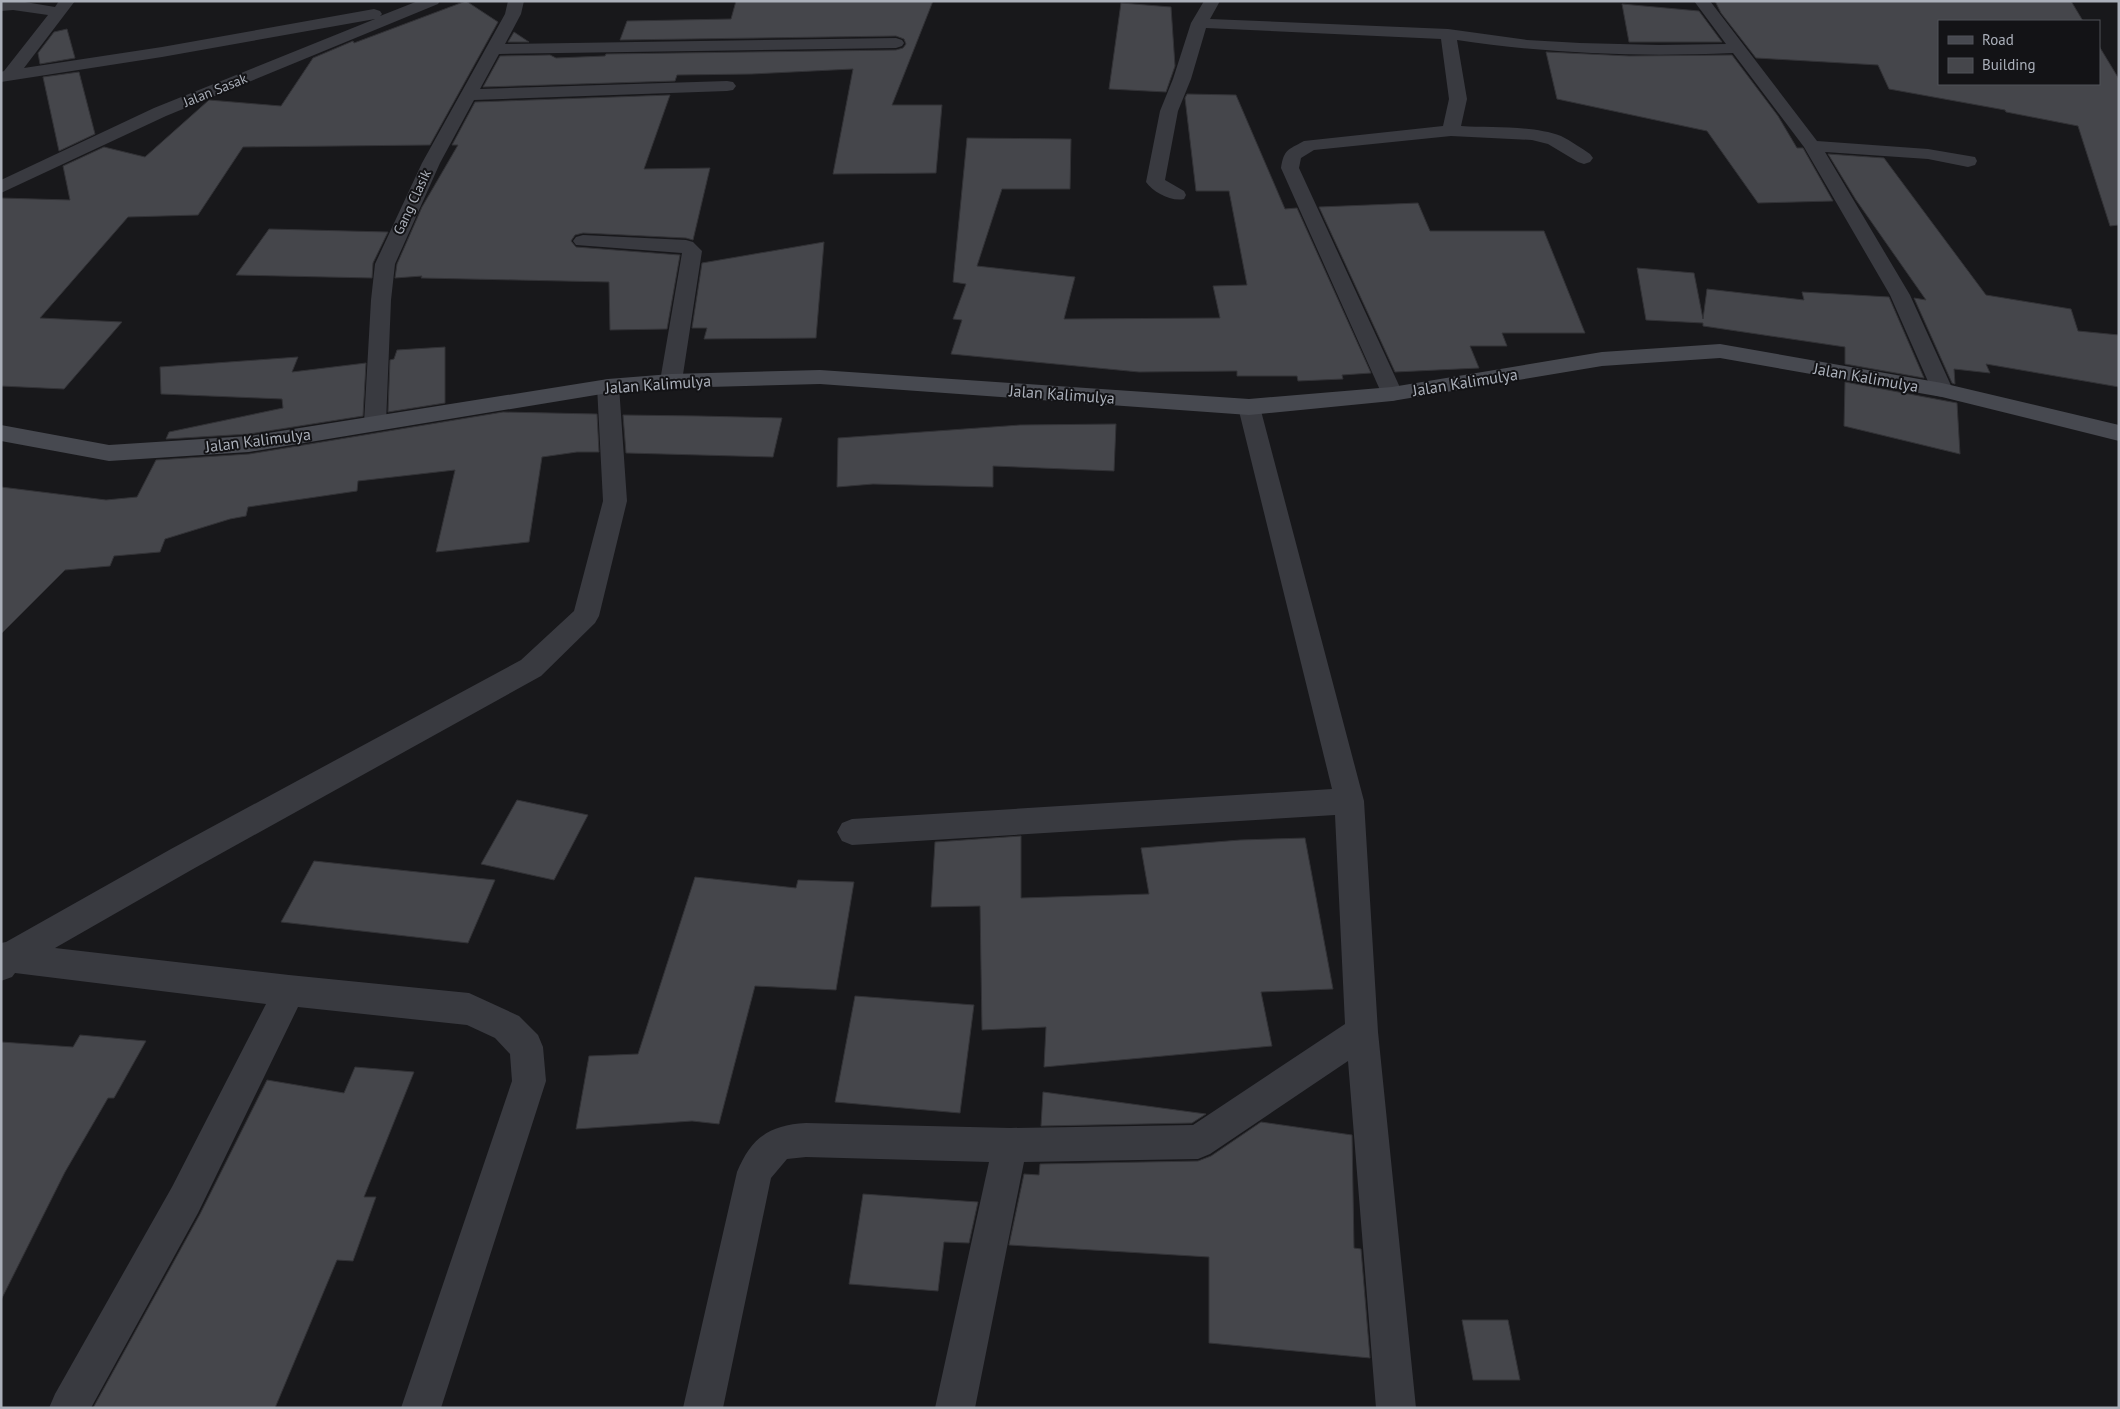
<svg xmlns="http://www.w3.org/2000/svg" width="2120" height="1409" font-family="'PT Sans',sans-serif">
  <rect width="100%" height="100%" fill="#18181b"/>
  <path fill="#45464b" stroke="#323236" d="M 466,1 L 498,22 L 430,145 L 243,147 L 198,215 L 128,217 L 40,318 L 122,322 L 64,389 L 1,386 L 1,198 L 70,200 L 63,166 L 104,147 L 145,157 L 209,100 L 281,106 L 313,58 L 353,41 L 354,43 Z
    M 736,1 L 933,1 L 892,105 L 942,105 L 936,173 L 833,174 L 853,69 L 752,74 L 677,75 L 675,81 L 483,87 L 500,56 L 550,55 L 556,58 L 605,56 L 606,54 L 896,50 L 903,48 L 906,44 L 904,39 L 896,36 L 620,40 L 627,21 L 731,19 Z
    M 1715,1 L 2071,1 L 2083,21 L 1939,21 L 1939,84 L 2099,84 L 2099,46 L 2119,79 L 2119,225 L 2110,226 L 2078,126 L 2006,112 L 2005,110 L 1889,89 L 1878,65 L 1756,58 L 1721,13 Z
    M 1121,3 L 1171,7 L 1175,66 L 1166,92 L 1109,89 Z
    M 1622,4 L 1699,11 L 1722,42 L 1629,42 Z
    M 67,29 L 75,58 L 40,64 L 38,53 L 54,32 Z
    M 514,32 L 529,42 L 508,42 Z
    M 1546,52 L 1629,56 L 1732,55 L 1778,116 L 1797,148 L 1803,148 L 1833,201 L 1758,203 L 1707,131 L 1557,99 Z
    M 79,72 L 95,134 L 59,151 L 43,77 Z
    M 1187,94 L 1236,95 L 1285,209 L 1297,208 L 1371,373 L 1342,375 L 1343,379 L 1298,381 L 1297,376 L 1237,376 L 1237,371 L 1139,372 L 951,354 L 962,320 L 953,319 L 966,284 L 953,282 L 967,138 L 1071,139 L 1070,189 L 1002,189 L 977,266 L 1075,277 L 1064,319 L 1220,318 L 1213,286 L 1247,285 L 1229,191 L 1196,191 L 1185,98 Z
    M 670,95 L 644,169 L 710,168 L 693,240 L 686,238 L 583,233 L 575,235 L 571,241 L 576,247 L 680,255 L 667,329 L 610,330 L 609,282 L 421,278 L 422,276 L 395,278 L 397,264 L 422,207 L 458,145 L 452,145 L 475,102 Z
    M 1828,154 L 1884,158 L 1986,295 L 2071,309 L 2078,331 L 2119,335 L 2119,387 L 1986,364 L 1990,373 L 1954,369 L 1955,384 L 1952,383 L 1914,298 L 1926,300 L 1856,200 Z
    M 1418,203 L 1430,231 L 1544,231 L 1585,333 L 1502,333 L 1507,346 L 1470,346 L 1479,368 L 1395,372 L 1319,207 Z
    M 269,229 L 388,232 L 373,263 L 372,278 L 236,275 Z
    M 824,242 L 816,338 L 704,339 L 707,328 L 692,328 L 702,263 Z
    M 1637,268 L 1694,273 L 1703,319 L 1707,289 L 1804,300 L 1802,292 L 1889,297 L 1924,378 L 1845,364 L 1845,347 L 1703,326 L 1703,323 L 1646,320 Z
    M 445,347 L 445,403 L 388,412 L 390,360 L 394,359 L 397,350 Z
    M 298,357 L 292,372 L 366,363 L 363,416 L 249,434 L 166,439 L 169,432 L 283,408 L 282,399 L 161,394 L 160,367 Z
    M 1845,382 L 1957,403 L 1960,454 L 1844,426 Z
    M 503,412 L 597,414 L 599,452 L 577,452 L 542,457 L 529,542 L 436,552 L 455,470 L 358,481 L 357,491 L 248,507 L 246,516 L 230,519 L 165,539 L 160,552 L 114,556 L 110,566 L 65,570 L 1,634 L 1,487 L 106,500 L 137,497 L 156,460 L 249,454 Z
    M 623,415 L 699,416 L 782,418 L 773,457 L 626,453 Z
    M 1116,424 L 1114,471 L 993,466 L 993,487 L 873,484 L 837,487 L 838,438 L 1020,425 Z
    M 517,800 L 588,815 L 554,880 L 481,864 Z
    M 1021,836 L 1021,898 L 1149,894 L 1141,848 L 1240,840 L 1305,838 L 1333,989 L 1261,992 L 1272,1046 L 1044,1067 L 1046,1027 L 982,1030 L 980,906 L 931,907 L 935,842 Z
    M 314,861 L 418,872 L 495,880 L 468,943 L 281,922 Z
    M 695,877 L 796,888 L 798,880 L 854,882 L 836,990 L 755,986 L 719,1124 L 692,1121 L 576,1129 L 589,1056 L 638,1054 Z
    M 855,996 L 974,1005 L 960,1113 L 835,1102 Z
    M 80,1035 L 146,1041 L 114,1098 L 108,1098 L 65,1172 L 1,1300 L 1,1042 L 73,1047 Z
    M 355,1067 L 414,1072 L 364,1197 L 376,1197 L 353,1261 L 337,1260 L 275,1408 L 93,1408 L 200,1214 L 267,1080 L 344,1093 Z
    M 1043,1092 L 1206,1114 L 1192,1123 L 1041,1126 Z
    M 1261,1122 L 1352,1135 L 1354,1248 L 1361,1249 L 1370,1358 L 1209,1343 L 1209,1257 L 1009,1245 L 1024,1174 L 1039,1175 L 1040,1164 L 1198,1161 L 1211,1156 Z
    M 863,1194 L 978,1202 L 969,1243 L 944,1242 L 938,1291 L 849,1284 Z
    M 1462,1320 L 1508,1320 L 1520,1380 L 1473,1380 Z"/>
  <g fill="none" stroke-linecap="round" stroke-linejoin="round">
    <path fill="#393a40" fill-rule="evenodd" d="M 1,1 L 19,1 L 55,7 L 59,1 L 75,1 L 24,68 L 162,47 L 374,9 L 380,11 L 382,14 L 380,16 L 418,1 L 440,1 L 438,4 L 166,116 L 1,193 L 1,180 L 154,108 L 375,19 L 162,57 L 1,82 L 1,72 L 4,71 L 48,15 L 13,10 L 1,11 Z
      M 508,1 L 524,1 L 521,14 L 505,44 L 896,38 L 902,40 L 904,43 L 902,46 L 896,48 L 499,54 L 480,89 L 727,81 L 733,82 L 736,86 L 733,90 L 727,91 L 474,100 L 440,163 L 395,264 L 391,300 L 386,423 L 383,428 L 375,431 L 367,428 L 364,423 L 371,300 L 375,264 L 422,163 L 505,14 Z
      M 1204,1 L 1220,1 L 1210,19 L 1448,29 L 1527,40 L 1580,43 L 1659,45 L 1726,44 L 1694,1 L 1710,1 L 1817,141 L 1928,149 L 1975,157 L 1977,161 L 1975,165 L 1968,167 L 1928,159 L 1825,152 L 1910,295 L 1953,390 L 1950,395 L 1942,397 L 1934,395 L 1890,295 L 1804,147 L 1733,53 C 1640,57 1549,54 1457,40 L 1467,99 L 1461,126 C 1491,128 1533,125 1561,136 C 1571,141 1581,148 1590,154 L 1593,158 L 1590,162 L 1584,164 L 1578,162 L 1548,144 L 1532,140 L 1451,136 L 1314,150 L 1301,158 L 1299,168 L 1403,394 L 1400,399 L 1392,401 L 1384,399 L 1281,168 C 1284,149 1288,150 1304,141 L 1443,126 L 1449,99 L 1441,39 L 1206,28 L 1191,79 L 1178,111 L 1165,180 L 1184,191 L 1186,195 L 1184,199 C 1171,202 1153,192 1146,182 L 1160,111 L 1173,79 L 1191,23 Z
      M 583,235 L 686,240 L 693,242 L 702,251 L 682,381 L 679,386 L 671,388 L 663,386 L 660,381 L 682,253 L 576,245 L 573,241 L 576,237 Z
      M 608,379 L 616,381 L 619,386 L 627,501 L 599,616 L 595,623 L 541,676 L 193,869 L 55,948 L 289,975 L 469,993 L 519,1016 L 538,1035 L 543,1047 L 546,1081 L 441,1408 L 401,1408 L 512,1081 L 510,1054 L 495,1038 L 467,1025 L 298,1007 L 198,1213 L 91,1408 L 49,1408 L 55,1394 L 172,1187 L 266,1004 L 15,973 L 12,977 L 1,981 L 1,943 L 6,942 L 171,849 L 521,660 L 574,611 L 603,501 L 597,386 L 600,381 Z
      M 1249,399 L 1257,402 L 1260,407 L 1364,801 L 1378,1032 L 1416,1408 L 1376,1408 L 1348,1061 L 1210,1154 L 1198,1159 L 1024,1162 L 975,1408 L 935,1408 L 989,1162 L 806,1157 L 787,1159 L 771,1178 L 723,1408 L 683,1408 L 737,1172 C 751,1138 769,1125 806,1123 L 1010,1128 L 1193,1125 L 1345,1024 L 1335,815 L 852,845 L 842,841 L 837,832 L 842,823 L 852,819 L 1332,789 L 1238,407 L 1241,402 Z"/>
    <path fill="#474950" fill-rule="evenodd" d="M 1720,344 L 1942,383 L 2119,425 L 2119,441 L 1942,397 L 1720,358 L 1602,366 L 1392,401 L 1249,415 L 820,384 L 671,388 L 608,393 L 249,452 L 109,461 L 1,441 L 1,425 L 109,445 L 249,436 L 608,379 L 671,374 L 820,370 L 1249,399 L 1392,387 L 1602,352 Z"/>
  </g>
  <g text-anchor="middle" stroke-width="4" stroke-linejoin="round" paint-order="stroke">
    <g font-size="14" fill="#abb0ba" stroke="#131316">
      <text transform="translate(215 90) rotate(-22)" y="5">Jalan Sasak</text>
      <text transform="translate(412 202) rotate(-65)" y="5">Gang Clasik</text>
    </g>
    <g font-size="16" fill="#abb0ba" stroke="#131316">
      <text transform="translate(1866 377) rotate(10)" y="6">Jalan Kalimulya</text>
      <text transform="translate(1465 382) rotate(-9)" y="6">Jalan Kalimulya</text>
      <text transform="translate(658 384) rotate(-4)" y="6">Jalan Kalimulya</text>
      <text transform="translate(1062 394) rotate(4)" y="6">Jalan Kalimulya</text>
      <text transform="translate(258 440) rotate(-7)" y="6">Jalan Kalimulya</text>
    </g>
  </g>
  <rect width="2120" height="1409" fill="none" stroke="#abb0ba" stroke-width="5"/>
  <rect x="1938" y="20" width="162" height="65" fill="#131316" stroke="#505258"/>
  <rect x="1948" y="36" width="25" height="8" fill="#474950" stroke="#505258"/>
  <text x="1982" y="45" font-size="15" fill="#abb0ba">Road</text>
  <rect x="1948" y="58" width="25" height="15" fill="#45464b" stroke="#505258"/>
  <text x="1982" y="70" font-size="15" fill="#abb0ba">Building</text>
</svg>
